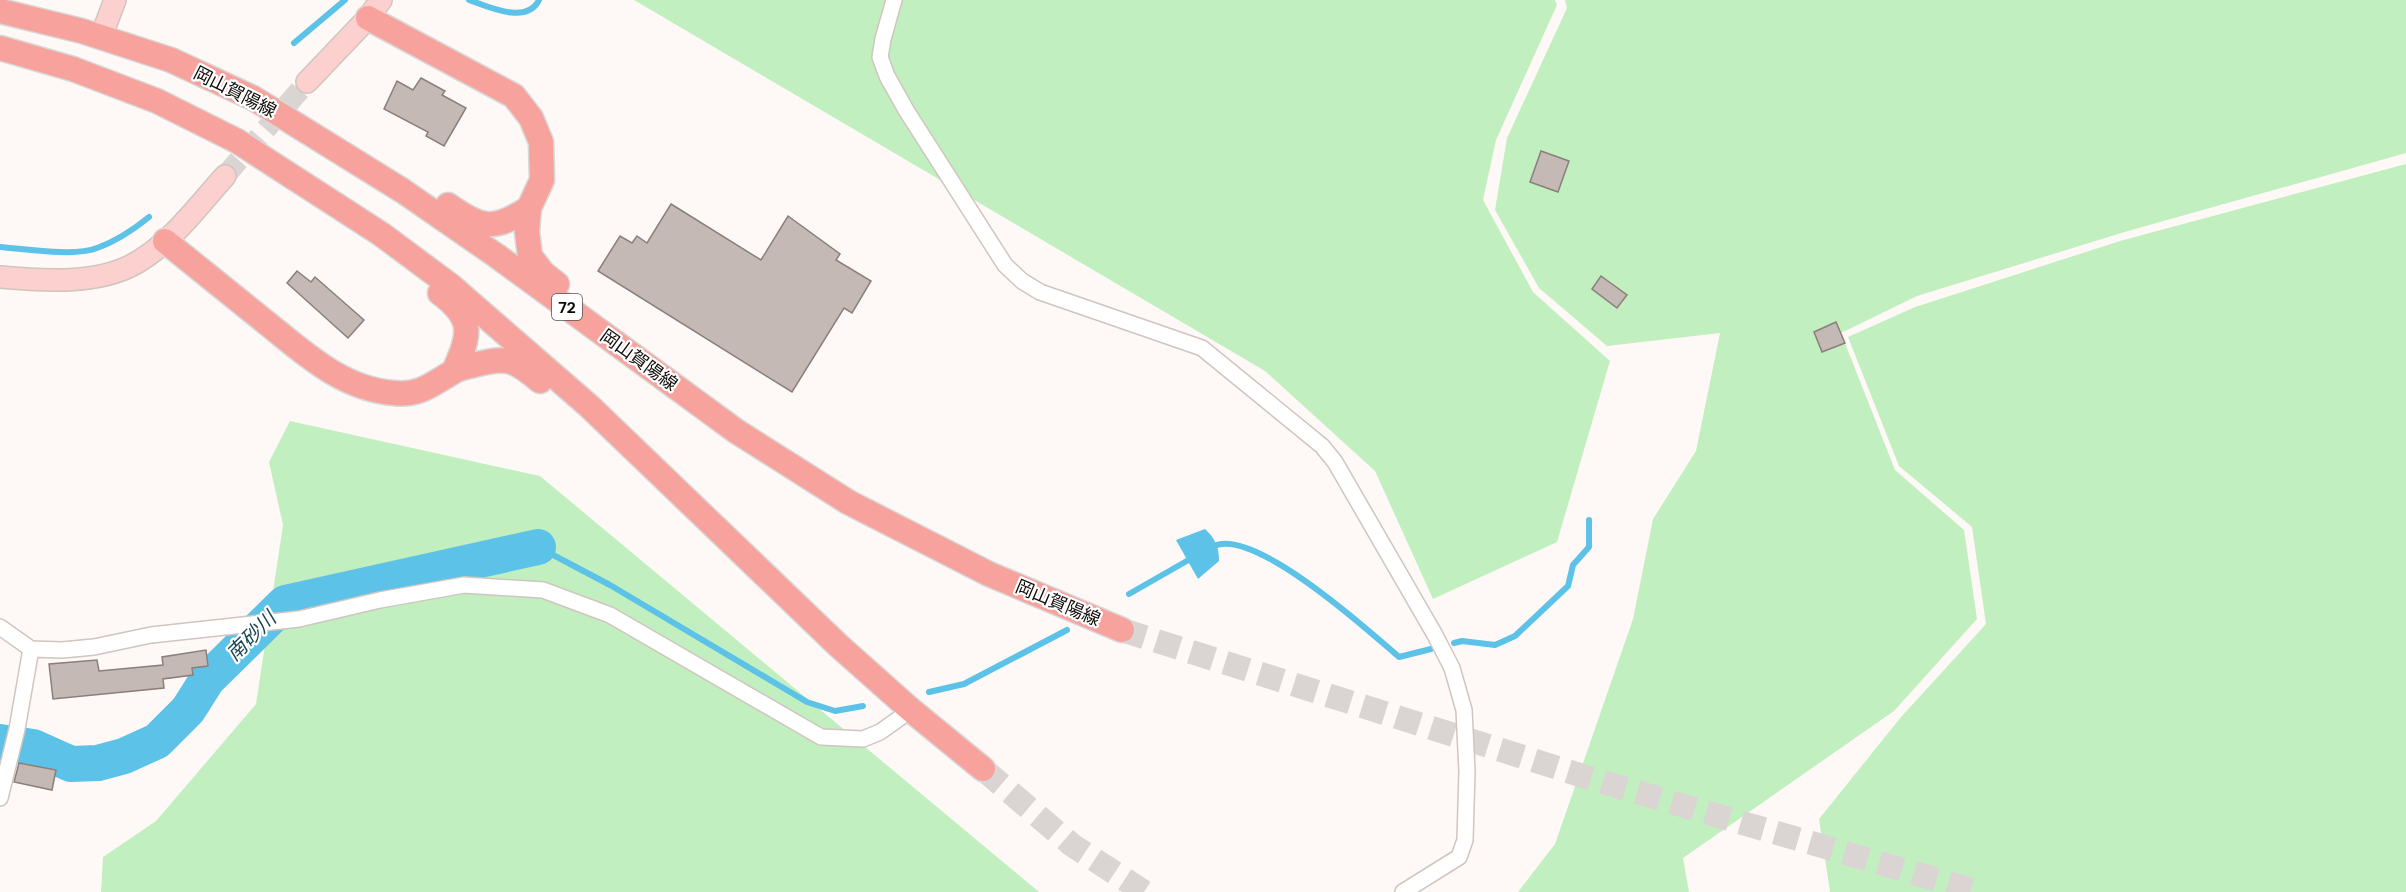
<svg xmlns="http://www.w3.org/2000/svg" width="2406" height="892" font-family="'DM Sans','Noto Sans JP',sans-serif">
  <rect width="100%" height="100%" fill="#fef9f7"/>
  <path fill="#c2efbf" d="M 634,0 L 1555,0 L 1557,5 L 1496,140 L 1483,200 L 1533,292 L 1610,361 L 1557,542 L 1433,599 L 1375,471 L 1265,371 Z
    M 1565,0 L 2406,0 L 2406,153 L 2128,231 L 1917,296 L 1841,333 L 1895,470 L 1964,530 L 1977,619 L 1894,711 L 1683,858 L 1689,892 L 1518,892 L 1555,844 L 1633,619 L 1653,519 L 1696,451 L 1720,333 L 1607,346 L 1539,288 L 1495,210 L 1507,138 L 1567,8 Z
    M 2406,164 L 2406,892 L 1830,892 L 1819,819 L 1901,717 L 1986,624 L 1972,527 L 1899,466 L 1848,337 L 1915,307 L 2120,241 Z
    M 290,421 L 540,476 L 1039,892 L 101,892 L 103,857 L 156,821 L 256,704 L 283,525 L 269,462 Z"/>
  <path fill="#5dc2e7" d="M 1205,529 C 1215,538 1219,547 1219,561 L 1198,579 L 1176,540 Z"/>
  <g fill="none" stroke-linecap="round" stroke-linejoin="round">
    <path stroke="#5dc2e7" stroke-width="6" d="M 469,0 C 489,7 527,25 539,0
      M 294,43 L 345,0
      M 0,247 C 26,249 74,257 97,248 C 117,241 133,230 149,217
      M 538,547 L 610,585 L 807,702 L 835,711 L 863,706
      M 1212,547 C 1251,524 1369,631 1399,657 L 1431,649
      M 1129,594 L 1192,558
      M 1454,643 L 1462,641 L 1495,645 L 1515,636 L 1568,586 L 1573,565 L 1589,547 L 1589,520
      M 929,692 L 964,684 L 1067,630"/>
    <path stroke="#5dc2e7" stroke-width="36" d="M 0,742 L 33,747 L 71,764 L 98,763 L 124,756 L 157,741 L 188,710 L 207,680 L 285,603 L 538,547"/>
  </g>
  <path fill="#c4b9b4" stroke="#8a7f7a" stroke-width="1.5" d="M 421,78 L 445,91 L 442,95 L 466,108 L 444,146 L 426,136 L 428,132 L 384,109 L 397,81 L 413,90 Z
    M 1541,151 L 1569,161 L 1558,192 L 1530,182 Z
    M 671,204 L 761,260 L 788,216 L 840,254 L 836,260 L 871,281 L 852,313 L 844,308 L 792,392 L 598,271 L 620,236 L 632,243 L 637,236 L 647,243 Z
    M 297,271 L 311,282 L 315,277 L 364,320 L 348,338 L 287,283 Z
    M 1601,276 L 1627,295 L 1617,308 L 1592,289 Z
    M 1836,322 L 1845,343 L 1822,352 L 1814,332 Z
    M 206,650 L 208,666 L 192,668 L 193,675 L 163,679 L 164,688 L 53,699 L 49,664 L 97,660 L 99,671 L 163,665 L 162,657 Z
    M 19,763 L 56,770 L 52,790 L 14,782 Z"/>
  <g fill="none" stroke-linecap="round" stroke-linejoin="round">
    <path stroke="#dad5d3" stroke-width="21" stroke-dasharray="21 10" stroke-linecap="butt" d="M 225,176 L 307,82"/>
    <path stroke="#dad5d3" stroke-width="24" stroke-dasharray="24 12" stroke-linecap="butt" d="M 1122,630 L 1599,781 L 1979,892
      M 983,769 L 1072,845 L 1144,892"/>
    <defs>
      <path id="street" d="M 894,0 L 883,39 L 880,57 L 887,76 L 906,110 L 1005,265 L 1022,281 L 1040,292 L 1202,348 L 1322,446 L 1335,462 L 1435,635 L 1452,668 L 1464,710 L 1467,771 L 1465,840 L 1459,857 L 1403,892
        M 0,627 L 31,649 L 62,650 L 94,647 L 151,635 L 299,619 L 380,600 L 464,585 L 543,590 L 610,615 L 821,737 L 863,739 L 880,732 L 911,710
        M 0,798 L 17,729 L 31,649"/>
      <path id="secondary" d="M 101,37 L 115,0
        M 307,82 L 368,18 L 381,0
        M 0,277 C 42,281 98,285 136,263 C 171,243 198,206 225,176"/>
      <path id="primary" d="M 0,11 L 82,31 L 171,60 L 253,98 L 403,191 L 497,256 L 736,431 L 848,502 L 989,574 L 1122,630
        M 368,18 L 514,96 L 531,118 L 541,142 L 542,180 L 529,208 L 527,232 L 530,256 L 543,273 L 557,284
        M 0,48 L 73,69 L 157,101 L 237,141 L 381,234 L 451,286 L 589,406 L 839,646 L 911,710 L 983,769
        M 448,205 C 482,229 494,231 529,208
        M 165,241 C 196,266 227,291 258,316 C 299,348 339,389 394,393 C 420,396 432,384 453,372 C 459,368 467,367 474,365 C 507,356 514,359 540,381
        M 440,293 C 475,319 470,335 454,371"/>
    </defs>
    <use href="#street" stroke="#d0c5bf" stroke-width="18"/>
    <use href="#secondary" stroke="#d0c5bf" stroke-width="24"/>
    <use href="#primary" stroke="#d8d8d7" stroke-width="27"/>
    <use href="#street" stroke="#fff" stroke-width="15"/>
    <use href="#secondary" stroke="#fbd0ce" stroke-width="21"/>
    <use href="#primary" stroke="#f7a29d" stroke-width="24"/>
  </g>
  <g text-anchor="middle" stroke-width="4.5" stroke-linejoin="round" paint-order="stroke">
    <rect fill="#fff" stroke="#565452" stroke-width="1.5" x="552" y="294" width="30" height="26" rx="4.5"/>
    <g font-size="16" font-weight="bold" fill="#0e0a08">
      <text x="567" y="313">72</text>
    </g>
    <g font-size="18" fill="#0e0a08" stroke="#fff">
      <text transform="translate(235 92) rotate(27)" y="6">岡山賀陽線</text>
      <text transform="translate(639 360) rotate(36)" y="6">岡山賀陽線</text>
      <text transform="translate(1058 603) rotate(23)" y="6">岡山賀陽線</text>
    </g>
    <g font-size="20" font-style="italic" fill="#174453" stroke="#fff">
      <text transform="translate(251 636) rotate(-45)" y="7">南砂川</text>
    </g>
  </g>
</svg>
